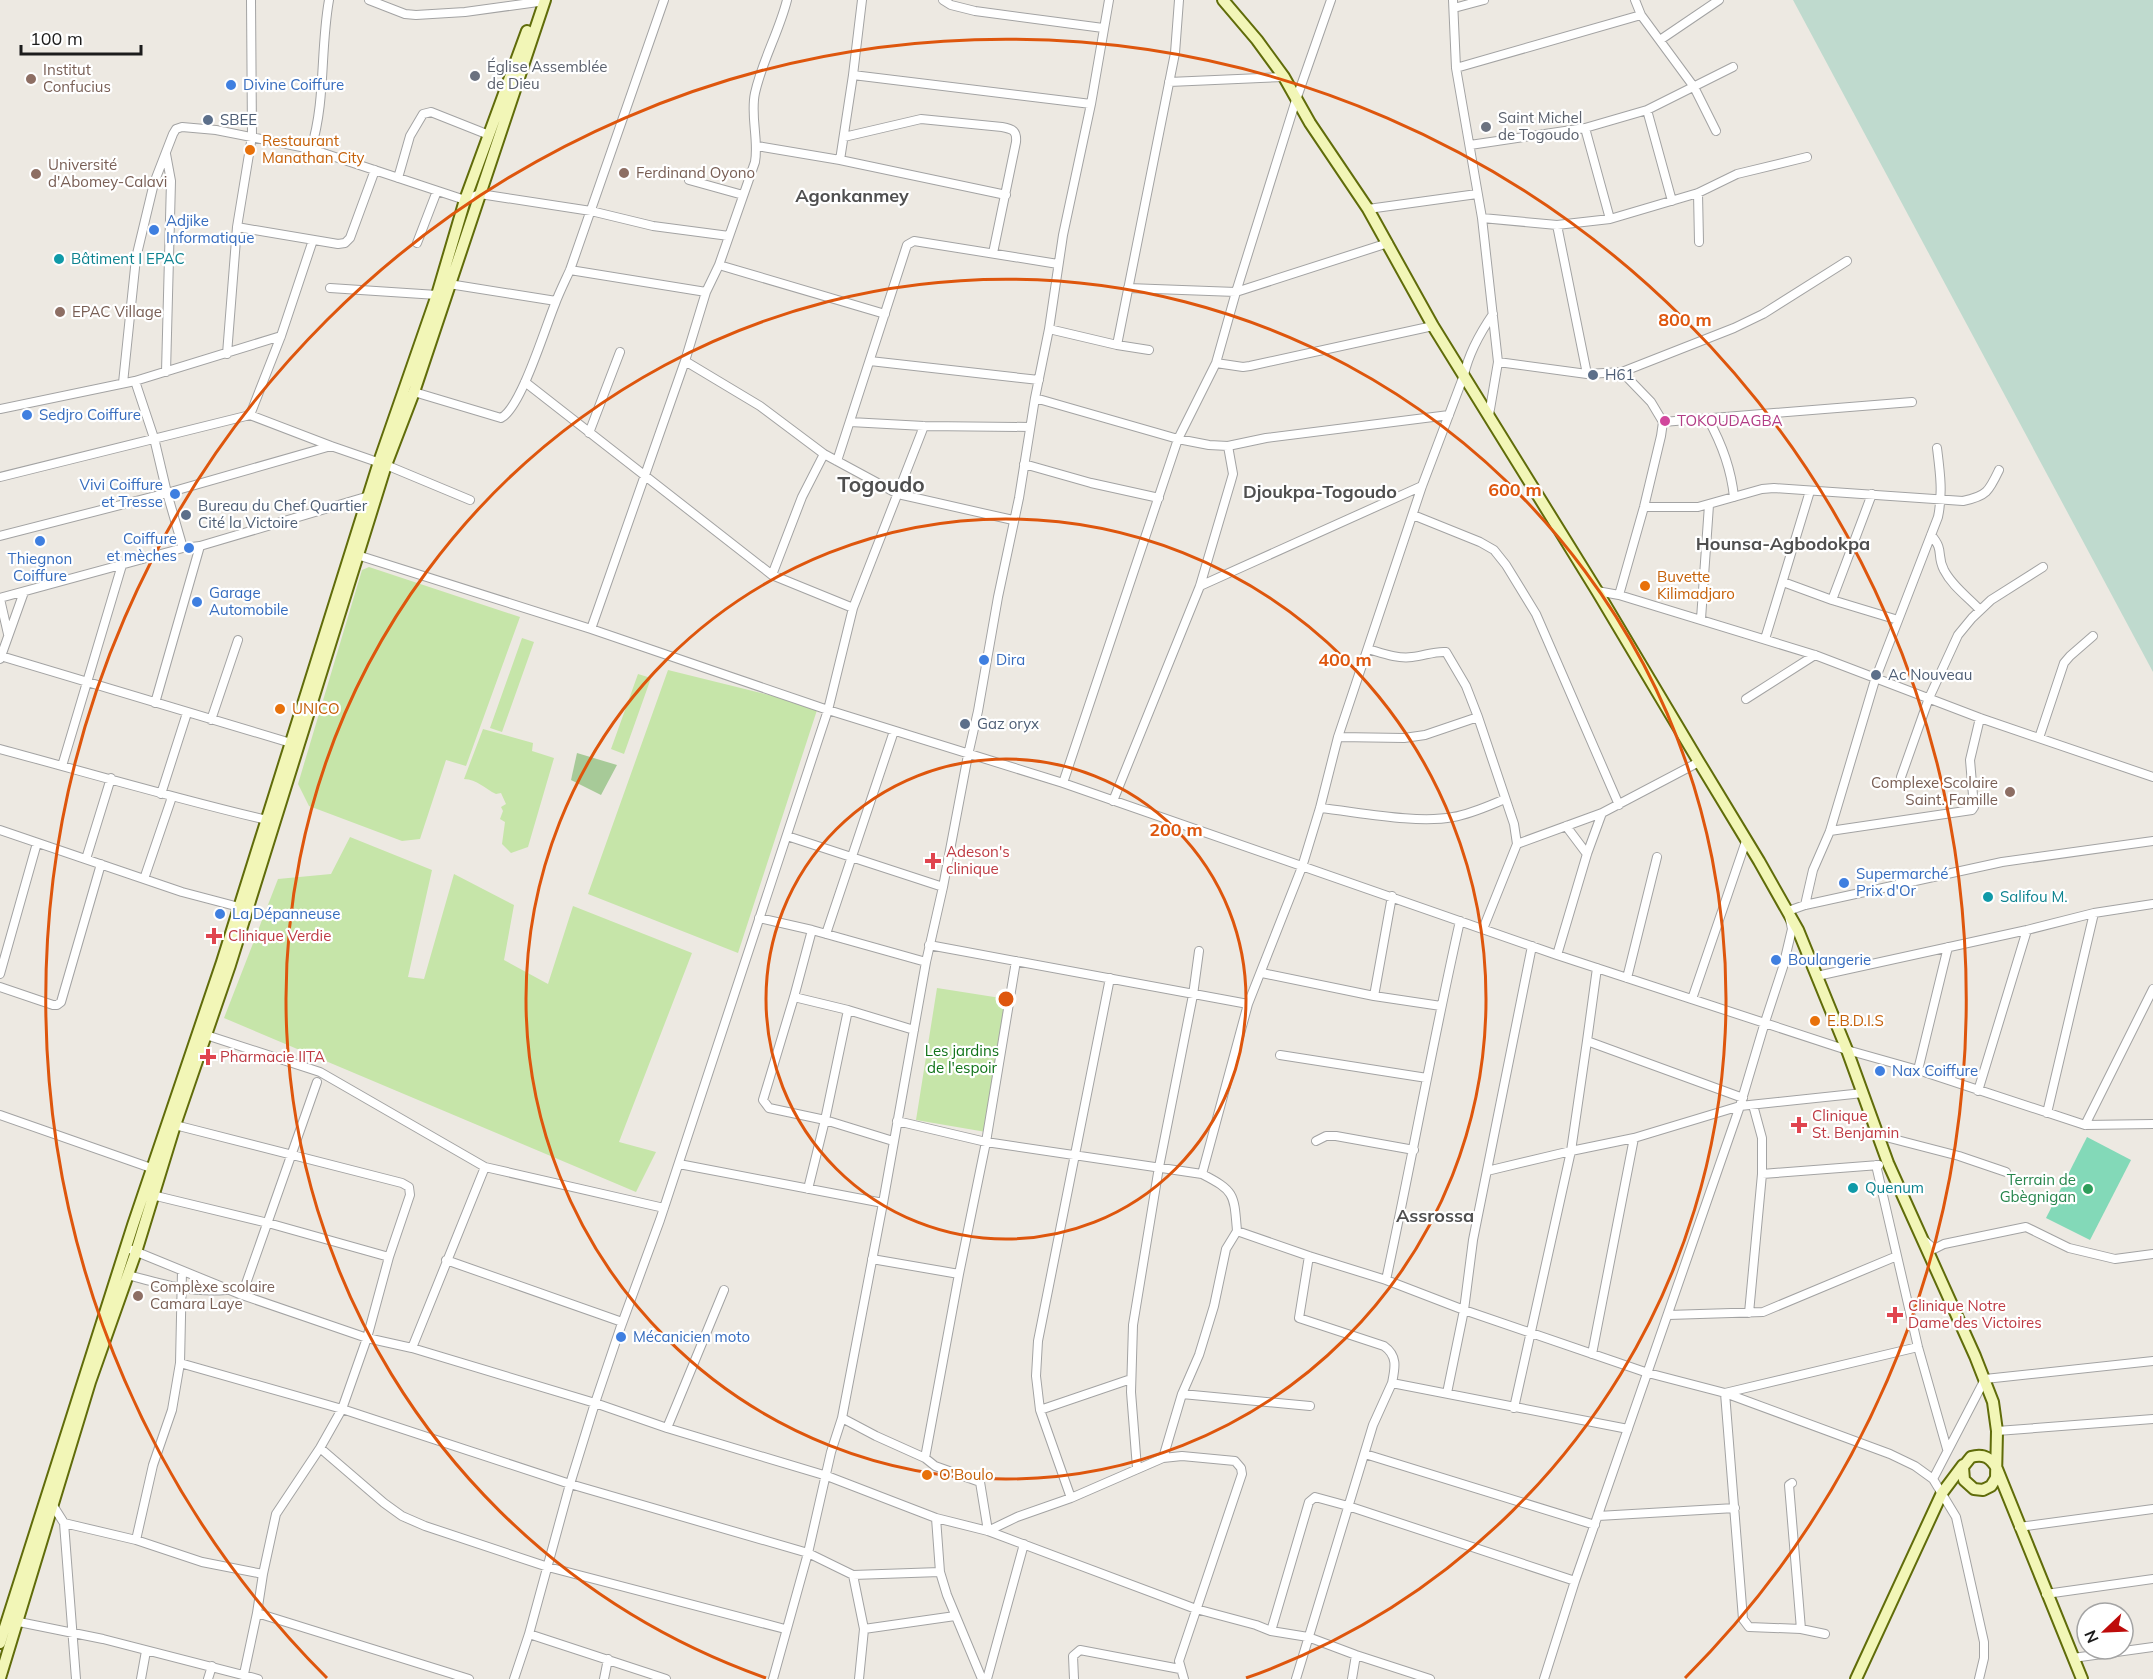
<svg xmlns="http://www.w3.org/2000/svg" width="2153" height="1679" font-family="Mulish,sans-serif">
  <rect width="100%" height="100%" fill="#ede9e2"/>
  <path fill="#c6e5a9" d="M 369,567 L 520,617 L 466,766 L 446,760 L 420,839 L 402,841 L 309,806 L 298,784 L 362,570 Z
    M 522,638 L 534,642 L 502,732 L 490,728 Z
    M 668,670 L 818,707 L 738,953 L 588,894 Z
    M 638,674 L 651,678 L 624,754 L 611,749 Z
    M 483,729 L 533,743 L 532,751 L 554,758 L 528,847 L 511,853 L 502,844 L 505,822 L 500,819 L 503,811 L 501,807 L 506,804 L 501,793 L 496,794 C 485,789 477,779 464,779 Z
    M 350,837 L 432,870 L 408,977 L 424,979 L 454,874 L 514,905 L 504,960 L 548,984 L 573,906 L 692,953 L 619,1142 L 656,1152 L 636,1192 L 224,1018 L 278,879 L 331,874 Z
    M 937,988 L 1007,999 L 986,1132 L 916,1120 Z"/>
  <path fill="#a7ca98" d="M 577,753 L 617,765 L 601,795 L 571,780 Z"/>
  <path fill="#bfdace" d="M 1793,0 L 2153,0 L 2153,672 Z"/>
  <path fill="#83d9b8" d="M 2087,1137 L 2131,1160 L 2090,1240 L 2046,1218 Z"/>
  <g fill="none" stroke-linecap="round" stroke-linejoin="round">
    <defs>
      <path id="street" d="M 369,0 L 405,14 L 416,15 L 465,12 L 538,2
        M 943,0 L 951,5 L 975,11 L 1103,28
        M 1453,0 L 1456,68 L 1482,218 L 1498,362 L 1489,415
        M 1635,0 L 1641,15 L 1694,87 L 1716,131
        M 1454,8 L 1484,0
        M 1660,40 L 1719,0
        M 1456,68 L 1641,15
        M 853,75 L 1091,104
        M 1169,82 L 1284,77
        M 1647,110 L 1672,201
        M 1585,128 L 1610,219
        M 844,137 L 921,119 L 1002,127 C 1013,129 1017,131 1016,142 L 993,253
        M 1470,145 L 1585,128 L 1647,110 L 1733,67
        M 757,146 L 840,160 L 1006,195
        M 311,149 C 326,100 320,50 329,0
        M 840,160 L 853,75 L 862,0
        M 398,178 L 410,136 L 423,114 L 431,112 L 489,135
        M 689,180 L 743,195
        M 1698,193 L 1699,242
        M 1368,209 L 1477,194
        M 1482,218 L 1557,225 L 1610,219 L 1698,193 L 1737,174 L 1807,157
        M 1557,225 L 1587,374
        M 237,227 L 338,244 L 345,243 L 350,238 L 375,170
        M 417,243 L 437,191
        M 719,265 L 885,314
        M 570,270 L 706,292
        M 449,284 L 556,301
        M 330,288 L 437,295
        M 1128,288 L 1236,292 L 1388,243
        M 1049,329 L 1117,345 L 1149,350
        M 1117,345 L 1175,53 L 1179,0
        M 227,354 L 237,227 L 252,136 L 251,0
        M 685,361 L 760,406 L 824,454 L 898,494 L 1013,520
        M 870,361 L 1039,380
        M 1498,362 L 1587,374 L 1622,372 L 1734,328 L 1763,314 L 1847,261
        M 1216,363 L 1243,367 L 1250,366 L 1433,326
        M 166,372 L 171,181 L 166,154
        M 135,381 L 154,438 L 167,493 L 183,548
        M 525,382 L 772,575 L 853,608
        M 123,383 L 136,258 L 154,183 L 173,134 L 176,129 L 182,127 L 216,130 L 311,149 L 465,200 L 480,194 L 591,211 L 653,226 L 729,236
        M 414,392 L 501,418 C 521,408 545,328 555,304 C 559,293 565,281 570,270 L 664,0
        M 1035,398 L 1178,439 L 1209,445 L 1228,446 L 1266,438 L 1449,415
        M 0,409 L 135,381 L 281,336
        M 250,415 L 281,336 L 313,240
        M 1708,419 C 1722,444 1731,468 1734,497
        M 850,422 L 924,426 L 1030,427
        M 1663,422 L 1912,402
        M 589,433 L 620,352
        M 837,461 L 907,245 L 914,241 L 1058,264
        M 1024,464 L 1091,483 L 1159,498
        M 0,477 L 250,415 L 331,446 L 386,465 L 470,500
        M 1644,507 L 1698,507 L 1762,489 L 1774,488 L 1963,501 C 1987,496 1989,491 1999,470
        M 1413,515 L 1480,542 L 1494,550 L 1506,565 L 1536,614 L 1619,805
        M 1931,535 C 1945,551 1936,555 1944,570 C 1952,586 1968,597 1980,610
        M 0,536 L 167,493 L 331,446
        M 354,554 L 591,629 L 828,710 L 1063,783 L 1557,955 L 1847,1050 L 1918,1070 L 2085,1125 L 2153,1124
        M 772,575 L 802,497 L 824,454
        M 1783,582 L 1832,600 L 1898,620
        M 1200,586 L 1422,486
        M 1597,591 L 1619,595 L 1815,655 L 1980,718 L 2153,777
        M 1619,595 L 1644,507 L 1661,436 L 1663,422 L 1651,402 L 1622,372
        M 0,598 L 183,548 L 200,546 L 369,496
        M 0,599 L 8,634
        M 1832,600 L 1872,494
        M 1701,619 L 1709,505
        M 591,629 L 685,361 L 706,292 L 719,265 L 755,162 C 759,139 750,116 755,93 C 762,61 779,32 787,0
        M 1765,639 L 1810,491
        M 1368,649 C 1382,653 1397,659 1412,657 C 1424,656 1434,651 1446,652 L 1466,686 L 1478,717 L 1514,824 L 1517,844 L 1483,929
        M 1,656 L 291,743
        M 0,659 L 24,592
        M 1746,699 L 1815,655
        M 155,703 L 200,546
        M 211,720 L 238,640
        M 1338,737 L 1404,738 L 1425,735 L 1478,717
        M 2039,738 L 2064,663 L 2070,656 L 2093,636
        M 0,749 C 89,773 177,799 267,820
        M 62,766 L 122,565
        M 1901,777 L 1929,698 L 1958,635 L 1972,618 L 1991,600 L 2043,567
        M 1063,783 L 1178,439 L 1216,363 L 1236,292 L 1296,100 L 1331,0
        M 161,794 L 187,713
        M 1113,801 L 1200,586 L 1231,481 L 1233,474 L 1228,446
        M 1320,808 C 1358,812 1417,824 1453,817 C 1471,814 1488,806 1505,799
        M 1566,826 L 1587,854
        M 0,830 L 182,892 L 239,907
        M 1830,831 L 1972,810 L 1974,807 L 1970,760 L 1980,718
        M 787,836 L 943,887
        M 1517,844 L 1602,813 L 1699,762
        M 86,859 L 111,778
        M 144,879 L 172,797
        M 1805,905 L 1813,870 L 1830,831 L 1875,680 L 1938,517 C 1943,493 1940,472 1937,448
        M 759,918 L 812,930 L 926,962
        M 812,930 L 794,997 L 763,1100 L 769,1108 L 825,1120 L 893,1141
        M 826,934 L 894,731
        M 929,945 L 1248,1004
        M 1557,955 L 1587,854 L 1602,813
        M 1597,968 L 1587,1041 L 1743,1098
        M 1262,973 L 1374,996 L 1441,1006
        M 0,974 L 37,843
        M 1817,976 L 2027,930 L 2094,913 L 2153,904
        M 1627,978 L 1657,857
        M 0,987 L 53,1005 L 57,1005 L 61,1002 L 101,864
        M 1374,996 L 1392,896
        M 794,997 L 848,1010 L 914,1030
        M 1692,999 L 1746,841
        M 203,1034 L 320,1072 L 485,1167 L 664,1208
        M 1587,1041 L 1571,1151 L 1634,1138
        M 1280,1055 L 1427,1078
        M 1918,1070 L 1948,947
        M 1978,1091 L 2027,930
        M 1863,1093 L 1740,1106 L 1765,1022 L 1783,967 L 1792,929 L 1788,911 L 1805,905 L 2002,862 L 2153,841
        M 1753,1105 L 1762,1138 L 1762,1174 L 1879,1165
        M 2047,1113 L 2094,913
        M 0,1115 L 154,1169
        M 897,1121 L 986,1142 L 1202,1174
        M 175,1125 L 402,1183 L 409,1187 L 410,1195 L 389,1257 L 367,1338 L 342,1409 L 320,1448 L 276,1514 L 263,1574 L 257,1613 L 244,1674
        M 2085,1125 L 2153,989
        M 1878,1135 L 1959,1156 L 2006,1172
        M 1316,1141 L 1326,1136 L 1336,1136 L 1414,1150
        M 679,1164 L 883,1203
        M 1876,1165 L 1918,1347 L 1947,1449
        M 1487,1171 L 1571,1151 L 1514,1408
        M 808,1189 L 825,1120 L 848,1010
        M 152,1195 L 268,1223 L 389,1257
        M 1237,1231 L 1309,1256 L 1386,1280 L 1464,1310 L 1648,1373 L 1725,1393 L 1890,1454 L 1915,1466 L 1933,1479 L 1956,1517 L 1984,1642 L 1984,1658 L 1979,1679
        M 1925,1241 L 1934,1249 L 1944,1244 L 2026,1227 L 2069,1248 L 2115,1259 L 2153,1254
        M 132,1250 L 242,1295 L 367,1338 L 412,1348 L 595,1403 L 667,1428 L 827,1476 L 936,1518 L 988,1531 L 1196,1609 L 1256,1625 L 1271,1631 L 1308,1637 L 1356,1655 L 1430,1679
        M 1309,1256 L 1299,1318 L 1384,1346 C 1398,1356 1395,1368 1392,1383
        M 872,1259 L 959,1274
        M 446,1260 L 622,1322
        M 128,1275 C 161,1284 192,1293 226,1290
        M 1386,1280 C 1412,1160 1433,1040 1460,921
        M 242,1295 L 317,1082
        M 1749,1313 L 1762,1174
        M 1668,1315 L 1763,1312 L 1897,1256
        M 412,1348 L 485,1167
        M 180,1363 L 342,1409 L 570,1484 L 808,1553 L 853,1575 L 940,1572
        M 1447,1393 L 1464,1310 L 1473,1240 L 1532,946
        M 1182,1394 L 1310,1406
        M 1040,1410 L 1131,1379
        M 842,1418 L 876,1436 L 925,1458 L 935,1466 L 980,1482 L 988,1531
        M 667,1428 L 724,1290
        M 1997,1431 L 2153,1419
        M 320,1448 L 384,1503 L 402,1516 L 425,1526 L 548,1567 L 785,1629
        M 1365,1454 L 1595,1525
        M 925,1458 L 959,1274 L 986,1142 L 1016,961
        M 1163,1458 L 1182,1394 L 1199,1355 L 1214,1306 L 1226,1249 L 1237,1231 C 1234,1194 1235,1191 1202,1174 L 1248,1004 L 1302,867 L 1320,808 L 1338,737 L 1422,486 L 1464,375 C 1469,352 1480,333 1493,314
        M 1137,1468 L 1131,1392 L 1133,1325 L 1159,1167 L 1193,995 L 1199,951
        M 1933,1479 L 1985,1379 L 2153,1361
        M 1792,1483 L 1789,1485 L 1801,1629
        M 1071,1498 L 1040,1410 L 1036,1376 L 1038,1341 L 1110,978
        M 52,1504 L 64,1523 L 136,1540 L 202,1562 L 263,1574
        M 1598,1516 L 1735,1508
        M 936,1518 L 940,1572 L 947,1595 L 982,1679
        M 64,1523 L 76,1679
        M 2019,1527 L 2153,1509
        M 988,1531 L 1017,1517 L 1071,1498 L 1163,1458 L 1182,1456 L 1235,1461 L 1241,1468 L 1242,1474 L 1179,1661 L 1184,1679
        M 136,1540 L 153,1465 L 172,1410 L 180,1363 L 182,1271
        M 853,1575 L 864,1629 L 859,1679
        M 2046,1594 L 2153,1579
        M 257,1613 L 469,1679
        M 14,1621 L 103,1639 L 258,1679
        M 864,1629 L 955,1616
        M 1271,1631 L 1309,1502 L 1315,1497 L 1348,1506 L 1575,1581
        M 529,1634 L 666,1679
        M 1825,1634 L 1801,1629 L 1749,1627 L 1743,1619 L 1725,1393 L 1918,1347
        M 2073,1658 L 2153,1647
        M 141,1679 L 146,1651
        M 208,1679 L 212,1666
        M 514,1679 L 529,1634 L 570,1484 L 595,1403 L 620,1329 L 660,1220 L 828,710 L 853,608 L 924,426
        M 604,1679 L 608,1659
        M 773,1679 L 808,1553 L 831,1452 L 842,1418 L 883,1203 L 926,962 L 943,887 L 968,755 L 978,711 L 998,597 L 1019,498 L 1035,398 L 1049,329 L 1063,235 L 1091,104 L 1109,0
        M 987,1679 L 1024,1544
        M 1074,1679 L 1073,1656 L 1080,1650 L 1180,1669
        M 1296,1679 L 1373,1425 L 1392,1383 L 1628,1429
        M 1352,1679 L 1356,1655
        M 1544,1679 L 1575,1581 L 1740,1106 L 1634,1138 L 1592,1354"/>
      <path id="secondary" d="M 1223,0 L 1257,40 L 1284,77 L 1310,123 L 1368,209 L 1433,326 L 1597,591 L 1699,762 L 1759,861 L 1798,930 L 1847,1050 L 1888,1163 L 1975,1356 L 1993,1402 L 1997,1431 L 1996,1478 L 1991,1486 L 1983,1490 L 1974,1489 L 1964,1480 L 1963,1467 L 1971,1457 C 1984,1453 1991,1458 1997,1469 L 2082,1679
        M 0,1643 L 133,1225 L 222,962 L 379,462 L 437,295 L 465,200 L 527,31
        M 0,1678 L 90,1382 L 136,1252 L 175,1125 L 230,965 L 386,465 L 414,392 L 545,0
        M 1856,1679 L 1942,1493 L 1963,1465"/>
    </defs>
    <use href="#street" stroke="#a3a3a3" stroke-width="10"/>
    <use href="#secondary" stroke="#606c0a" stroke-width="14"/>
    <use href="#street" stroke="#fff" stroke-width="8"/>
    <use href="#secondary" stroke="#f2f6b7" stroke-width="10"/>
  </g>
  <g fill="none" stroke="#de560d" stroke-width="3">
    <circle cx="1006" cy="999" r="240"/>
    <circle cx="1006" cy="999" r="480"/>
    <path d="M766 1678A720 720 0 1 1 1246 1678"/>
    <path d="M327 1678A960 960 0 1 1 1685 1678"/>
  </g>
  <g fill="#6b7280" stroke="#fff" stroke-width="2">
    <circle cx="475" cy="76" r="6"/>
    <circle cx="1486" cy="127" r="6"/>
  </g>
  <g fill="#8d6e63" stroke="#fff" stroke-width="2">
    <circle cx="31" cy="79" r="6"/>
    <circle cx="624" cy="173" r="6"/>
    <circle cx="36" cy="174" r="6"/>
    <circle cx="60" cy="312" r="6"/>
    <circle cx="2010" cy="792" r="6"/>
    <circle cx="138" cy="1296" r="6"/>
  </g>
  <g fill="#3f7fe0" stroke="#fff" stroke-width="2">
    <circle cx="231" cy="85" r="6"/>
    <circle cx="154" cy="230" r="6"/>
    <circle cx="27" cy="415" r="6"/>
    <circle cx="175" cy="494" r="6"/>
    <circle cx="40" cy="541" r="6"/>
    <circle cx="189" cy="548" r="6"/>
    <circle cx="197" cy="602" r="6"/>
    <circle cx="984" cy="660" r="6"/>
    <circle cx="1844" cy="883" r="6"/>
    <circle cx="220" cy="914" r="6"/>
    <circle cx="1776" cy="960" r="6"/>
    <circle cx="1880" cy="1071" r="6"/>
    <circle cx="621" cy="1337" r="6"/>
  </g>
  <g fill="#5c6f8a" stroke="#fff" stroke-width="2">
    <circle cx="208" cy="120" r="6"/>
    <circle cx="1593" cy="375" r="6"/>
    <circle cx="186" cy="515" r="6"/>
    <circle cx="1876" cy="675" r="6"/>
    <circle cx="965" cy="724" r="6"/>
  </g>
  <g fill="#e8710a" stroke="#fff" stroke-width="2">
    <circle cx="250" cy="150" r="6"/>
    <circle cx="1645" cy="586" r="6"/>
    <circle cx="280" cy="709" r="6"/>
    <circle cx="1815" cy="1021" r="6"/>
    <circle cx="927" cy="1475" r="6"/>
  </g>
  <g fill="#0f9aa8" stroke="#fff" stroke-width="2">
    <circle cx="59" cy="259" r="6"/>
    <circle cx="1988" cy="897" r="6"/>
    <circle cx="1853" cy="1188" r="6"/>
  </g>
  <circle fill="#d1479c" stroke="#fff" stroke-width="2" cx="1665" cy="421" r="6"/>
  <g fill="#e0444e" stroke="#fff" stroke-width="2">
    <path d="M930 852h6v6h6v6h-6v6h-6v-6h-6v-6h6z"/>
    <path d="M211 927h6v6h6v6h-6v6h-6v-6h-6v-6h6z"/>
    <path d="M205 1048h6v6h6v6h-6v6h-6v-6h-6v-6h6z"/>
    <path d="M1796 1116h6v6h6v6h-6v6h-6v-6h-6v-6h6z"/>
    <path d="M1892 1306h6v6h6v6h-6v6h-6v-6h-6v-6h6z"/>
  </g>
  <circle fill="#2e9e5b" stroke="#fff" stroke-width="2" cx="2088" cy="1189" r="6"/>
  <g text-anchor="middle" stroke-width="4.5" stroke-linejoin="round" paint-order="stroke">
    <g font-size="15" fill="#5b616d" stroke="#fff" text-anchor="start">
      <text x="487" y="72">Église Assemblée<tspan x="487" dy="17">de Dieu</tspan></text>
      <text x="1498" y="123">Saint Michel<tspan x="1498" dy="17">de Togoudo</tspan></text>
    </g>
    <g font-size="15" fill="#785e54" stroke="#fff" text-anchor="start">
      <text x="43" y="75">Institut<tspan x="43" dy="17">Confucius</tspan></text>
      <text x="48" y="170">Université<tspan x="48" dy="17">d'Abomey-Calavi</tspan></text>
      <text x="636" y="178">Ferdinand Oyono</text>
      <text x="72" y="317">EPAC Village</text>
      <text x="1998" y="788" text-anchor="end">Complexe Scolaire<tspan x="1998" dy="17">Saint. Famille</tspan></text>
      <text x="150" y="1292">Complèxe scolaire<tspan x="150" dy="17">Camara Laye</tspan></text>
    </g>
    <g font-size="15" fill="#366cbe" stroke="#fff" text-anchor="start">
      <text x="243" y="90">Divine Coiffure</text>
      <text x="166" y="226">Adjike<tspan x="166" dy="17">Informatique</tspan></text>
      <text x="39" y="420">Sedjro Coiffure</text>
      <text x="163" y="490" text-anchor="end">Vivi Coiffure<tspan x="163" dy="17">et Tresse</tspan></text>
      <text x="177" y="544" text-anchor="end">Coiffure<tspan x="177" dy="17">et mèches</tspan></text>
      <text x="40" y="564" text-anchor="middle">Thiegnon<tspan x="40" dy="17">Coiffure</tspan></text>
      <text x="209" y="598">Garage<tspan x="209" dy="17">Automobile</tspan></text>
      <text x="996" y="665">Dira</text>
      <text x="1856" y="879">Supermarché<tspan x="1856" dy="17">Prix d'Or</tspan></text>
      <text x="232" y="919">La Dépanneuse</text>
      <text x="1788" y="965">Boulangerie</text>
      <text x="1892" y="1076">Nax Coiffure</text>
      <text x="633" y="1342">Mécanicien moto</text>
    </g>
    <g font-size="15" fill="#4e5e75" stroke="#fff" text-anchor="start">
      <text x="220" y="125">SBEE</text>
      <text x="1605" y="380">H61</text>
      <text x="198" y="511">Bureau du Chef Quartier<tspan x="198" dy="17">Cité la Victoire</tspan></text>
      <text x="1888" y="680">Ac Nouveau</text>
      <text x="977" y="729">Gaz oryx</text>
    </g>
    <g font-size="15" fill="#c56008" stroke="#fff" text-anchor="start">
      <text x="262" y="146">Restaurant<tspan x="262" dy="17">Manathan City</tspan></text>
      <text x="1657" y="582">Buvette<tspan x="1657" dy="17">Kilimadjaro</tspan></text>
      <text x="292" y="714">UNICO</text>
      <text x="1827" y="1026">E.B.D.I.S</text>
      <text x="939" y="1480">O'Boulo</text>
    </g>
    <g font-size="15" fill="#0d838f" stroke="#fff" text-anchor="start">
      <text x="71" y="264">Bâtiment I EPAC</text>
      <text x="2000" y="902">Salifou M.</text>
      <text x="1865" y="1193">Quenum</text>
    </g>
    <g font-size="15" fill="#b23c85" stroke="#fff" text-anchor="start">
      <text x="1677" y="426">TOKOUDAGBA</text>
    </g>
    <g font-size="15" fill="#be3a42" stroke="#fff" text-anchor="start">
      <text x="946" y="857">Adeson's<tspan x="946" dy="17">clinique</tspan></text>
      <text x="228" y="941">Clinique Verdie</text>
      <text x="220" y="1062">Pharmacie IITA</text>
      <text x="1812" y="1121">Clinique<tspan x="1812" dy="17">St. Benjamin</tspan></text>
      <text x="1908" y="1311">Clinique Notre<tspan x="1908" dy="17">Dame des Victoires</tspan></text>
    </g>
    <g font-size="15" fill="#107319" stroke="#fff">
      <text x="962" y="1056">Les jardins<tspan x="962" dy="17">de l'espoir</tspan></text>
    </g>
    <g font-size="15" fill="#27864d" stroke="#fff" text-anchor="end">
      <text x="2076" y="1185">Terrain de<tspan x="2076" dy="17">Gbègnigan</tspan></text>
    </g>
    <g font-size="18" font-weight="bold" fill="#4f4f4f" stroke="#fff">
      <text x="852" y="202">Agonkanmey</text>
      <text x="1320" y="498">Djoukpa-Togoudo</text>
      <text x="1783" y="550">Hounsa-Agbodokpa</text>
      <text x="1435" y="1222">Assrossa</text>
    </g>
    <g font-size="21" font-weight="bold" fill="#4f4f4f" stroke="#fff">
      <text x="881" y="492">Togoudo</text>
    </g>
  </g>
  <circle cx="1006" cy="999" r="9" fill="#de560d" stroke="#fff" stroke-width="3"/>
  <g font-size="18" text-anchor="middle" font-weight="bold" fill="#de560d" stroke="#fff" stroke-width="4.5" stroke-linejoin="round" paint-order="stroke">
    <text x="1685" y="326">800 m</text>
    <text x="1515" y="496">600 m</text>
    <text x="1345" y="666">400 m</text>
    <text x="1176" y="836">200 m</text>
  </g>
  <g transform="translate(2105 1631) rotate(247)"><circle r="28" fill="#ffffff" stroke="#a4a4a4" stroke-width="1.5"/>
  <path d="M0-4.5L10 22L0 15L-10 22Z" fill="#be0b0a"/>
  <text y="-9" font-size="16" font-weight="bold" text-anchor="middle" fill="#1c1c1c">N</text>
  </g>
  <path d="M21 45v9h120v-9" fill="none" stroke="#1c1c1c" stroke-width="3"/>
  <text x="30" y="45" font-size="18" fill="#1c1c1c" stroke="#ffffff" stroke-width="4.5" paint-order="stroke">100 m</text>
</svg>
